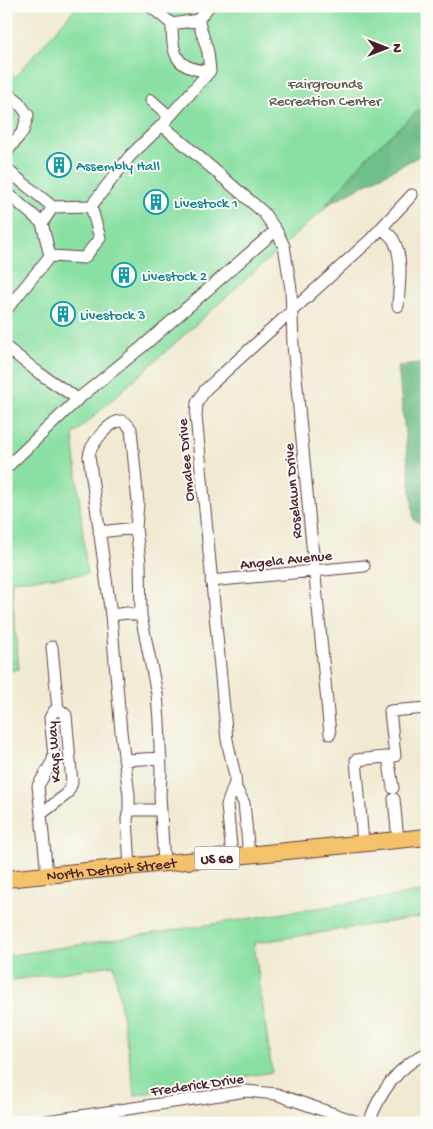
<svg xmlns="http://www.w3.org/2000/svg" width="433" height="1129" font-family="'Gochi Hand',sans-serif">
  <rect width="100%" height="100%" fill="#fdfcf7"/>
  <filter id="ink" filterUnits="userSpaceOnUse"><feTurbulence type="fractalNoise" baseFrequency=".02" numOctaves="2"/><feDisplacementMap in="SourceGraphic" scale="10" xChannelSelector="R" yChannelSelector="G"/><feConvolveMatrix kernelMatrix="1 2 1 2 8 2 1 2 1" color-interpolation-filters="sRGB"/></filter>
  <filter id="wash" filterUnits="userSpaceOnUse"><feTurbulence type="fractalNoise" baseFrequency=".0096" numOctaves="4" result="noise"/><feDisplacementMap in="SourceGraphic" scale="20" xChannelSelector="R" yChannelSelector="G"/><feGaussianBlur stdDeviation="1.12" result="paint"/><feColorMatrix in="noise" values="0 0 0 0 0 0 0 0 0 0 0 0 0 0 0 0 0 1.4 0 .05"/><feComposite in="paint" operator="in"/></filter>
  <g filter="url(#wash)">
    <rect width="100%" height="100%" fill="#f0ead2"/>
    <path fill="#8ae0a3" stroke="#6a8067" d="M 77,6 L 427,6 L 427,116 L 73,435 L 87,574 L 11,581 L 19,669 L 6,671 L 6,69 L 15,77 Z
      M 427,891 L 427,916 L 254,943 L 272,1072 L 135,1095 L 114,965 L 6,981 L 6,956 Z"/>
    <path fill="#6fbe89" stroke="#5c6e5a" d="M 427,103 L 427,152 L 326,205 L 369,154 Z
      M 427,363 L 427,527 L 414,520 L 398,366 Z"/>
  </g>
  <g filter="url(#ink)">
    <g fill="none" stroke-linecap="round" stroke-linejoin="round">
      <defs>
        <path id="minor" d="M 198,20 L 209,6
          M 172,24 C 172,55 176,70 210,71
          M 6,92 L 17,100 L 28,115 L 23,131 L 6,153
          M 151,100 L 169,116
          M 162,125 L 263,212 L 276,230 L 284,246 L 291,289 L 293,345 L 330,734
          M 6,169 L 53,207
          M 6,192 L 42,223
          M 91,206 L 130,156 L 162,125 L 210,71 L 208,52 L 198,20 L 172,24 L 150,6
          M 91,206 L 100,238 L 84,258 L 50,256 L 42,223 L 53,207 Z
          M 381,228 C 385,231 390,235 393,239 C 404,258 399,285 398,306
          M 6,310 L 50,256
          M 6,347 L 39,373 L 78,399
          M 6,468 L 78,399 L 142,347 L 276,230
          M 99,532 L 136,528
          M 211,581 L 364,566
          M 111,615 L 127,613 L 141,616
          M 52,647 L 58,710
          M 388,757 L 393,788
          M 124,760 L 161,758
          M 394,799 L 398,840
          M 129,810 L 161,810
          M 41,814 L 38,786 L 52,762 L 54,756 L 50,718 L 54,711 L 60,710 L 66,715 L 72,783 L 67,794 L 41,814 L 47,875
          M 363,843 L 356,760 L 395,756 L 390,711 L 427,708
          M 249,855 L 244,803 L 236,788 L 235,776 L 227,740 L 196,416 L 197,403 L 205,390 L 371,239 L 412,195
          M 232,856 L 227,805 L 235,783
          M 130,867 L 127,819 L 129,810 L 129,795 L 121,732 L 111,615 L 89,456 C 90,445 110,420 122,421 C 127,422 128,426 131,429 L 138,503 L 136,528 L 140,562 L 141,616 L 157,694 L 159,721 L 161,771 L 160,796 L 164,864
          M 34,1123 L 246,1091 L 276,1094 L 360,1123
          M 369,1123 C 379,1093 398,1066 427,1053"/>
        <g id="highway">
          <path id="s1" d="M 6,879 L 427,837"/>
        </g>
      </defs>
      <use href="#minor" stroke="#633d44" stroke-width="13"/>
      <use href="#highway" stroke="#633d44" stroke-width="18"/>
      <use href="#minor" stroke="#fff" stroke-width="11"/>
      <use href="#highway" stroke="#f3c26a" stroke-width="16"/>
    </g>
  </g>
  <defs>
    <symbol id="building-ring" viewBox="-11 -11 22 22"><circle r="9.5" fill="#fdfcf7" stroke="#0f9aa8" stroke-width="1.5"/><path d="M-4-6H4V6H1V3H-1V6H-4ZM-2.5-4.3h1.7v1.8h-1.7ZM.8-4.3h1.7v1.8H.8ZM-2.5-1h1.7V.8h-1.7ZM.8-1h1.7V.8H.8Z" fill="#0f9aa8"/></symbol>
  </defs>
  <g fill-rule="evenodd">
    <use href="#building-ring" x="45" y="151" width="28" height="28"/>
    <use href="#building-ring" x="142" y="188" width="28" height="28"/>
    <use href="#building-ring" x="110" y="261" width="28" height="28"/>
    <use href="#building-ring" x="49" y="300" width="28" height="28"/>
  </g>
  <g text-anchor="middle" stroke-width="4" stroke-linejoin="round" paint-order="stroke">
    <rect fill="#fdfcf7" stroke="#806168" stroke-width="1" x="194.5" y="846.5" width="45" height="23" rx="4"/>
    <g font-size="14" font-weight="bold" fill="#4a1f2b">
      <text x="217" y="863">US 68</text>
    </g>
    <g font-size="15" fill="#5d594f" stroke="#fdfcf7">
      <text x="325" y="88">Fairgrounds<tspan x="325" dy="17">Recreation Center</tspan></text>
    </g>
    <g font-size="15" fill="#0d838f" stroke="#fdfcf7" text-anchor="start">
      <text x="76" y="170">Assembly Hall</text>
      <text x="174" y="207">Livestock 1</text>
      <text x="142" y="280">Livestock 2</text>
      <text x="80" y="319">Livestock 3</text>
    </g>
    <g font-size="15" fill="#4a1f2b" stroke="#fdfcf7">
      <text transform="translate(185 460) rotate(-95)" y="5">Omalee Drive</text>
      <text transform="translate(292 491) rotate(-95)" y="5">Roselawn Drive</text>
      <text transform="translate(286 559) rotate(-6)" y="5">Angela Avenue</text>
      <text transform="translate(53 752) rotate(-94)" y="5">Kays Way</text>
      <text dy="5" stroke="none"><textPath href="#s1" startOffset="106">North Detroit Street</textPath></text>
      <text transform="translate(197 1084) rotate(-8)" y="5">Frederick Drive</text>
    </g>
  </g>
  <rect width="433" height="1129" fill="none" stroke="#fdfcf7" stroke-width="25"/>
  <g transform="translate(386 48) rotate(90)" stroke="#fdfcf7" stroke-width="4" paint-order="stroke">
  <path d="M0-4L9 19L0 12L-9 19Z" fill="#4a1f2b"/>
  <text y="-8" font-size="14" font-weight="bold" text-anchor="middle" fill="#4a1f2b">N</text>
  </g>
</svg>
